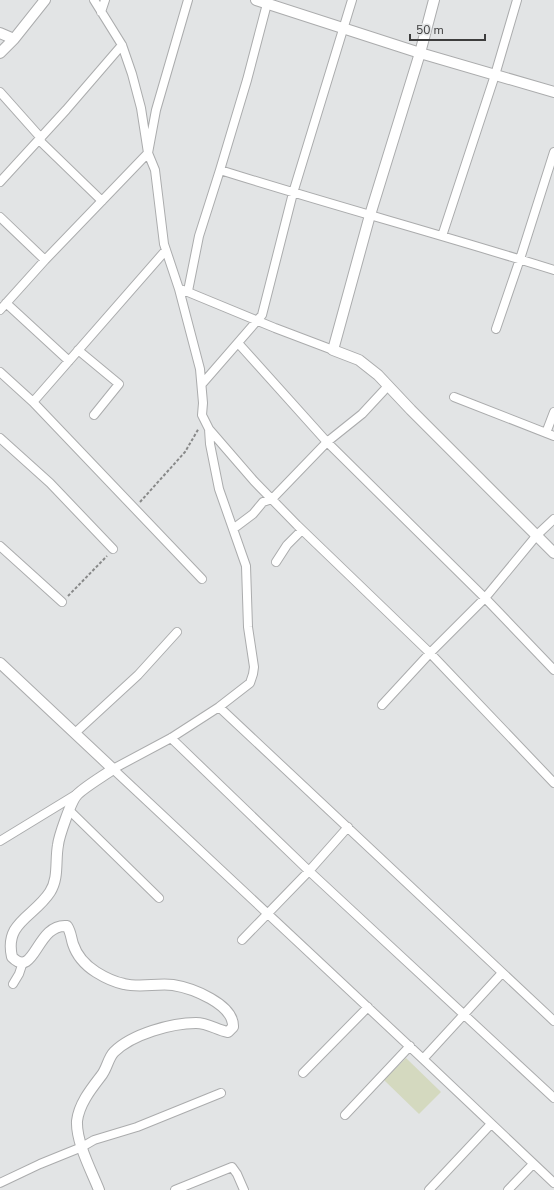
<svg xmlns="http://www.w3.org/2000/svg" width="554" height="1190" font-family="'Nunito Sans',sans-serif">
  <rect width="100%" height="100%" fill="#e2e4e5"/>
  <path fill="#d4d9bf" d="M 406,1058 L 441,1092 L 419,1114 L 384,1080 Z"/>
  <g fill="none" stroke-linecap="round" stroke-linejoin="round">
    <defs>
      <path id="minor" d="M 94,0 L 122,45 L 132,74 L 141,108 L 148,153 L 155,170 L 164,244 L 179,289 L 200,369 L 203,403 L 202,415 L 209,429 L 210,444 L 219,489 L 246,566 L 248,627 L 254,667 L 253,674 L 250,683 L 219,707 L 171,738 L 113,769 L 423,1059 L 554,1183
        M 101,12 L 105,0
        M 0,92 L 41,138
        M 39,140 L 102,201
        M 220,170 C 331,205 443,235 554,270
        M 0,182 L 66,110 L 122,45
        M 0,217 L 45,260
        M 442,236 L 495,75 L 517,0
        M 183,290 L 275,328 L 333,350
        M 188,291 L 199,236 L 220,170 L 247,80 L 268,0
        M 6,303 L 69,361
        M 0,310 L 45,260 L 148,153 L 156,110 L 188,0
        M 496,329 L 520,259 L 554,152
        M 238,343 L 327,442 L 485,598 L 554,670
        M 78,350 L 119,384 L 94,415
        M 0,372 L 33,402 L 202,579
        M 202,384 L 262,315 L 293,193 L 352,0
        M 454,397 L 554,436
        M 33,402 L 166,250
        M 209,429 L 254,481 L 297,525 L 430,653 L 554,783
        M 546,433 L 554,412
        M 0,438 L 50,483 L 113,549
        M 233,529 L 253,514 L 263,502 L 272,499 L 327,442 L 362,414 L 388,386
        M 0,546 L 62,602
        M 276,562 L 287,545 L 302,530
        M 382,705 L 430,653 L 485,598 L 537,535 L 554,519
        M 219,707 L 554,1021
        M 75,733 L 138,675 L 177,632
        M 171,738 L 309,871 L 554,1098
        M 69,810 L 159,898
        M 0,841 L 77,794
        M 242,940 L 309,871 L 348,827
        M 13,984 L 19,974 L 23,962
        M 423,1059 L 502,973
        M 303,1073 L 368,1007
        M 345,1115 L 410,1046
        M 0,1183 L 40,1164 L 82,1147 L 94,1140 L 137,1127 L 221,1093
        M 175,1190 L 232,1167 L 237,1174 L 244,1190
        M 429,1190 L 491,1124
        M 508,1190 L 533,1164"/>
      <path id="tertiary" d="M 256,0 L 420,53 L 554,92
        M 434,0 L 420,53 L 370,215 L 333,350 L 359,360 L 378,375 L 411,410 L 554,553
        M 0,33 L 14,39
        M 0,53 L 14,39 L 45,0
        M 0,663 L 113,769 C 105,775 81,789 76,796 C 71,802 59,836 58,845 C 55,861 59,878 50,892 C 34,917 4,922 12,957 C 35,980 36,923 67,926 C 71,932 71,938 73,944 C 77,956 85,965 96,972 C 104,977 114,982 124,984 C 140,988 157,983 173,985 C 192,988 234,1004 233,1027 L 228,1032 C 217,1030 208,1023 196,1023 C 172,1023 132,1034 114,1052 C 108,1058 107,1069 101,1076 C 91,1089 79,1104 77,1121 C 76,1142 91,1170 99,1190"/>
    </defs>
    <use href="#minor" stroke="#abacad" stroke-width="10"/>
    <use href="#tertiary" stroke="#abacad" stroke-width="12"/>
    <path stroke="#888989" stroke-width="2" stroke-dasharray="3 2" stroke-linecap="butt" d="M 140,502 L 185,452 L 199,428
      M 68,596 L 107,556"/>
    <use href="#minor" stroke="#fff" stroke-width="8"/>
    <use href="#tertiary" stroke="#fff" stroke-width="10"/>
  </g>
  <path d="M410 34v6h75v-6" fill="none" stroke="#3d3d3d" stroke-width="2"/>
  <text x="416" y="34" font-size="12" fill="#3d3d3d" stroke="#e2e4e5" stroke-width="3" paint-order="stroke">50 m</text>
</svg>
